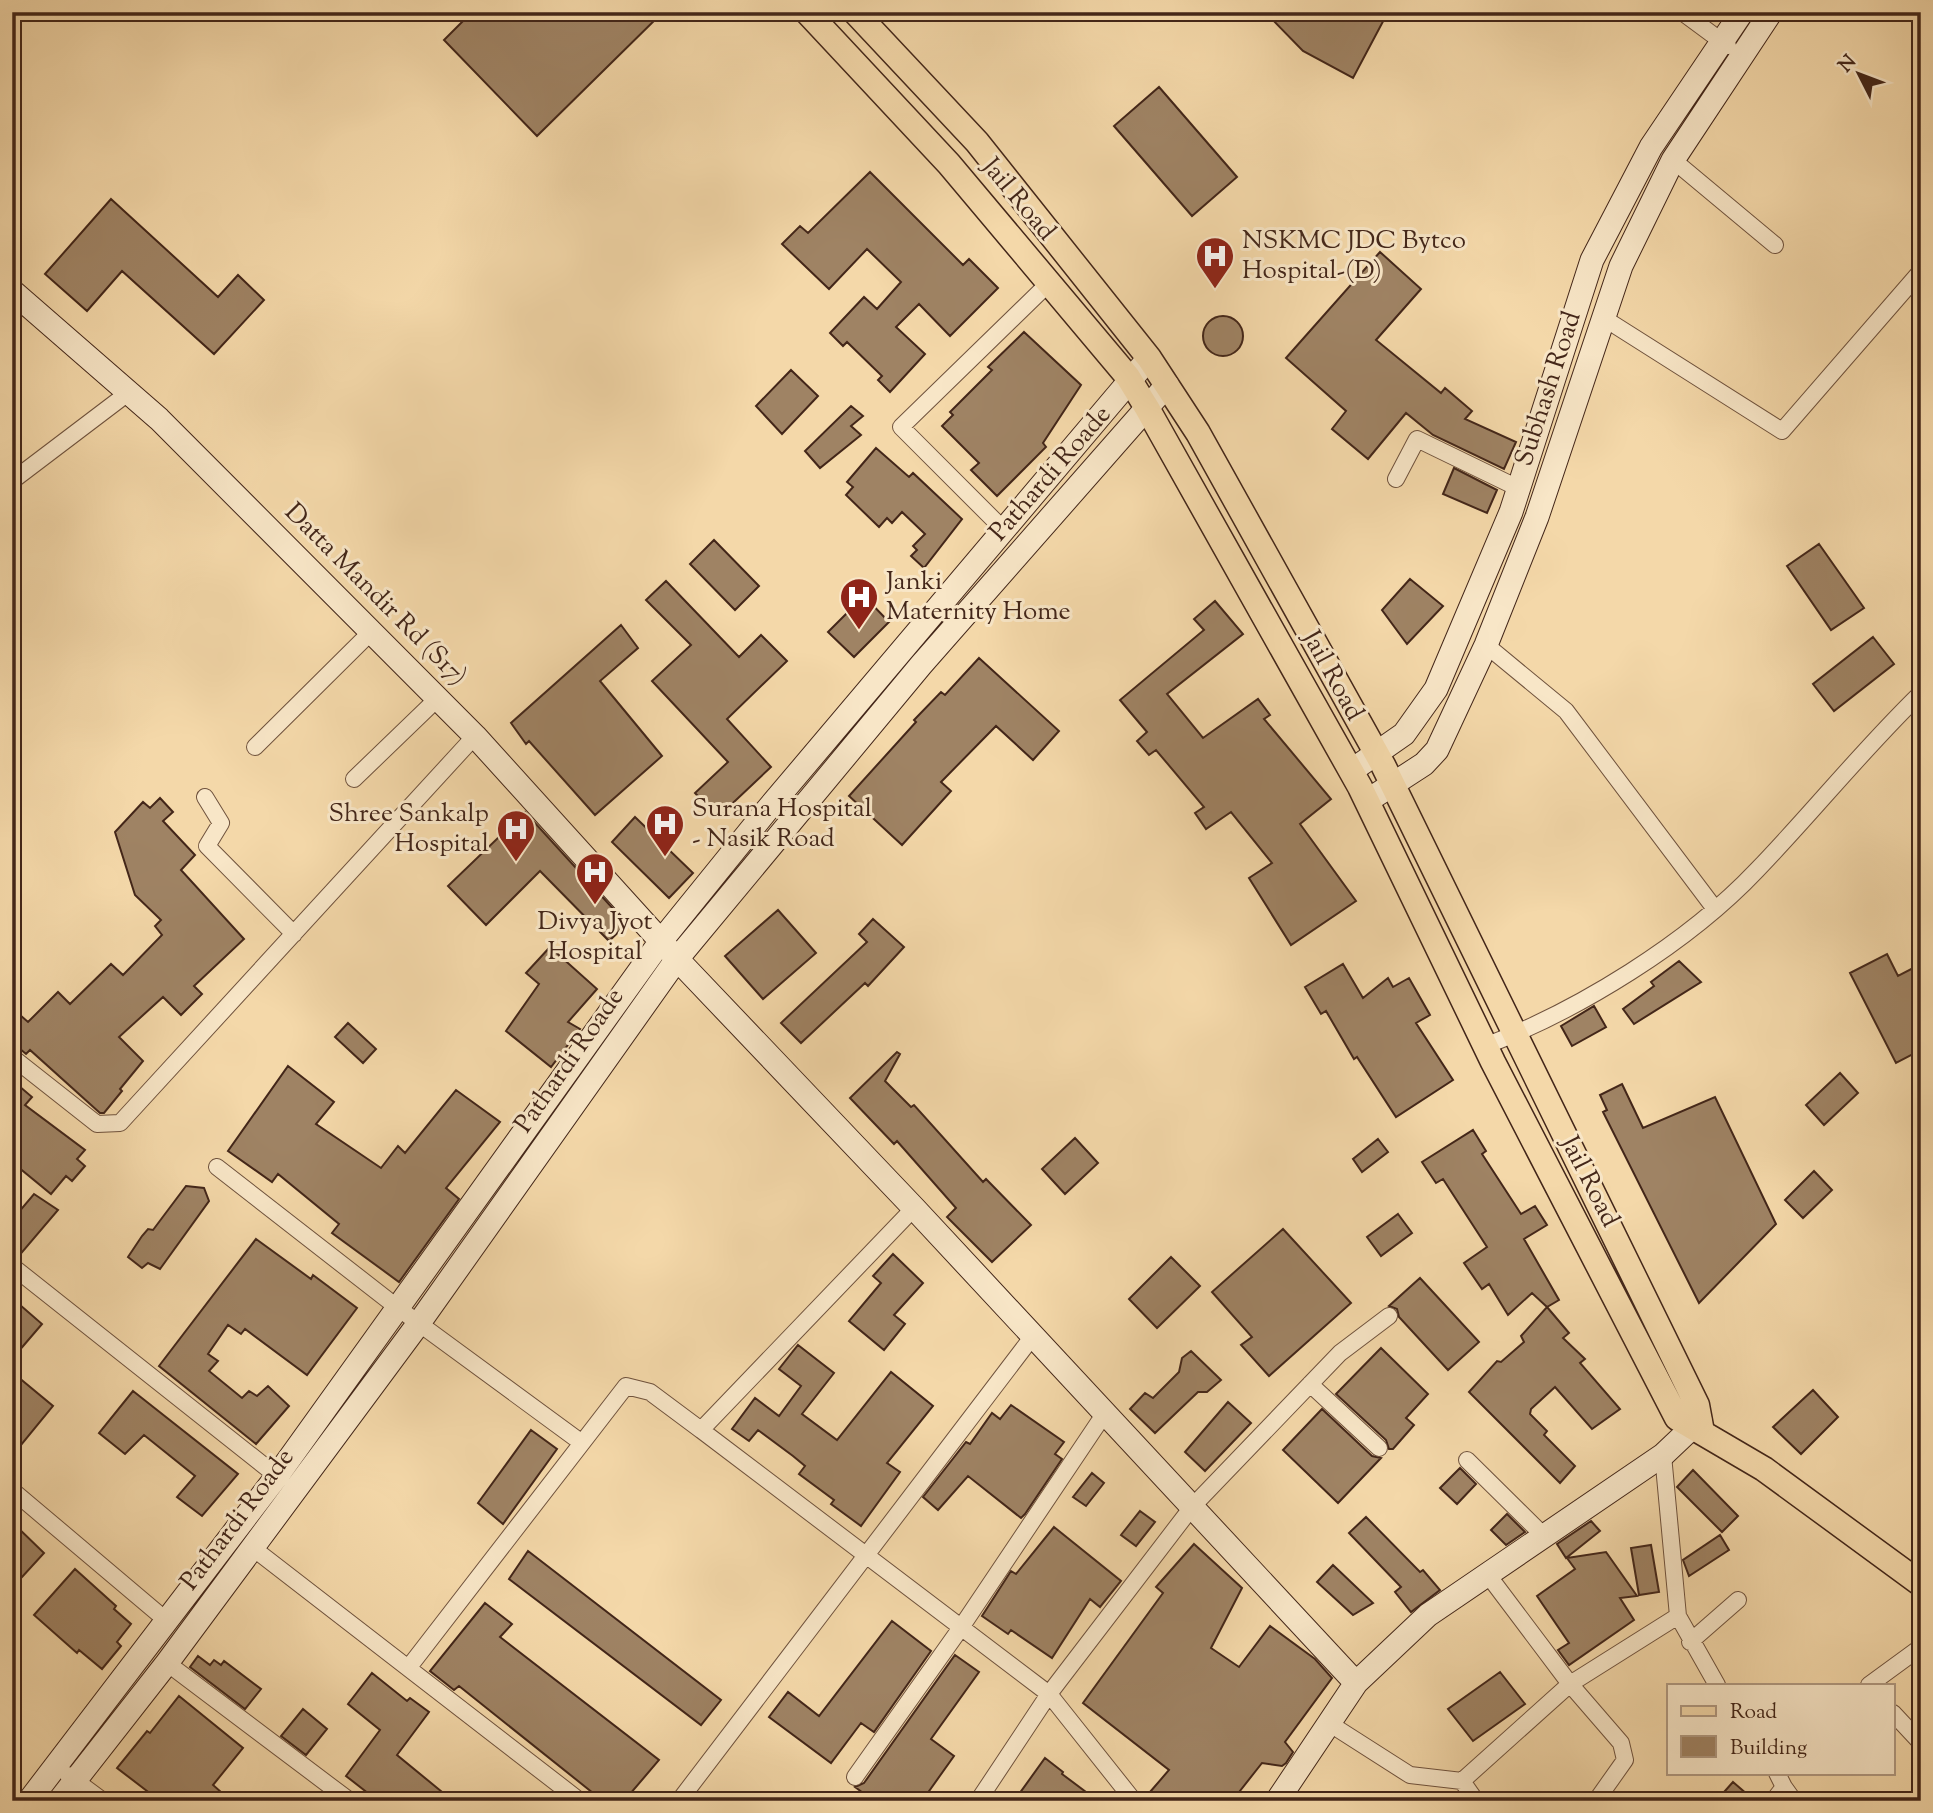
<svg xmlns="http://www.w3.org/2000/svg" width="1933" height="1813" viewBox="0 0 1933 1813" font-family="'Sorts Mill Goudy',serif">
<rect width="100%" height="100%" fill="#f4d8a9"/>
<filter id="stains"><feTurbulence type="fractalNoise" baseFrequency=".00286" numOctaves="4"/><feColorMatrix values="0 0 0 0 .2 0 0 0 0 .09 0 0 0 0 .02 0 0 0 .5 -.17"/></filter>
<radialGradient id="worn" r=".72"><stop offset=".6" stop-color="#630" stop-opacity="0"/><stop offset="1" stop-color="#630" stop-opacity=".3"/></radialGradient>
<path fill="#9f8364" stroke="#432619" stroke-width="2" d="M472 12H663L537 136 444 40Z
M1265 12H1388L1353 78 1303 51Z
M1159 87 1237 177 1192 216 1114 126Z
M870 172 963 265 969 259 998 288 950 336 919 304 896 327 925 354 890 392 878 380 882 376 847 342 843 346 830 333 864 297 877 309 901 282 867 249 829 289 782 244 800 226 808 233Z
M111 199 218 297 238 275 264 300 214 354 122 271 87 311 45 274Z
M1380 252 1421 289 1376 340 1441 393 1445 388 1472 411 1465 419 1516 442 1504 469 1433 435 1406 413 1368 459 1332 429 1346 411 1286 358Z
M1203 336a20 20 0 1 1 40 0a20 20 0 1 1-40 0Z
M1024 332 1081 385 1043 443 1046 447 997 496 971 470 979 463 942 426 953 415 950 412 992 370 988 367Z
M791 370 818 396 782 434 756 406Z
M851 406 863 416 851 426 861 435 820 468 805 451Z
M876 448 909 477 913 473 962 519 924 568 911 556 917 550 913 546 925 534 902 512 892 523 887 518 879 527 846 495 853 487 847 482Z
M1454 468 1497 490 1487 513 1443 494Z
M714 540 759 586 735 610 690 564Z
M1819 544 1864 608 1831 630 1787 566Z
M1410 579 1443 606 1407 644 1382 610Z
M666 581 739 657 761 635 787 661 727 719 771 767 718 817 695 793 728 762 652 681 691 645 646 600Z
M864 596 889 622 854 657 828 632Z
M1215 601 1243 634 1167 694 1203 738 1258 699 1270 715 1264 719 1331 799 1300 824 1356 901 1291 945 1249 878 1272 863 1231 812 1206 829 1195 813 1204 807 1156 750 1149 755 1137 741 1147 732 1120 700 1204 630 1194 619Z
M621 625 638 648 600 681 662 756 595 815 529 741 526 744 511 723Z
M1873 637 1894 664 1834 711 1813 684Z
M979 658 1059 731 1033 760 996 726 941 782 951 791 902 845 849 796 916 722 914 720 941 692 945 695Z
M160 798 173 812 163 821 195 855 181 870 244 939 194 986 202 994 181 1015 163 997 119 1037 143 1061 120 1089 122 1091 104 1113H100L30 1050 26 1054 12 1042V1008L28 1022 58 992 70 1004 111 964 123 975 162 935 155 926 161 920 135 895 115 832 143 802 150 808Z
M525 812 627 924 609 941 540 871 486 925 448 886Z
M635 817 693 873 669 898 612 842Z
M778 910 816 953 763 999 725 956Z
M873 919 904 947 868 986 865 983 801 1043 781 1023 867 942 859 934Z
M550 947 597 989 568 1022 580 1029 551 1067 506 1031 539 984 526 973Z
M1887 954 1898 976 1921 964V1050L1896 1063 1850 973Z
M1679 961 1701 982 1634 1024 1623 1009 1654 986 1651 982Z
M1343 964 1363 998 1388 978 1393 987 1409 978 1430 1015 1416 1023 1453 1080 1396 1117 1357 1057 1354 1059 1326 1011 1321 1014 1305 987Z
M1594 1006 1606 1027 1572 1046 1561 1026Z
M348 1023 376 1049 363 1063 335 1037Z
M897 1052 900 1054 885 1081 911 1107 914 1105 983 1182 986 1179 1031 1225 992 1262 947 1217 956 1208 897 1141 894 1144 850 1098Z
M288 1066 334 1102 316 1124 381 1168 398 1146 405 1153 456 1090 500 1122 446 1188 459 1199 399 1282 332 1233 339 1224 278 1174 272 1182 228 1151Z
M1840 1073 1858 1093 1824 1125 1806 1105Z
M12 1080 32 1097 25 1105 85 1150 77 1159 85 1166 72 1181 66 1176 51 1194 12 1162Z
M1622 1084 1643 1128 1715 1097 1776 1224 1699 1303 1603 1112 1607 1110 1600 1095Z
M1473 1130 1486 1151 1482 1154 1521 1214 1535 1206 1547 1225 1524 1239 1559 1300 1547 1307 1532 1293 1508 1315 1489 1284 1482 1289 1464 1263 1487 1247 1443 1179 1436 1183 1422 1162Z
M1075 1138 1098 1163 1065 1194 1042 1169Z
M1378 1139 1388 1152 1362 1172 1353 1159Z
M1814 1171 1832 1190 1803 1218 1785 1200Z
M186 1186 204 1188 209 1201 160 1269 148 1263 142 1268 128 1257 142 1236 148 1229 153 1230Z
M34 1194 58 1210 18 1257 12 1256V1220Z
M1398 1214 1412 1233 1381 1256 1367 1237Z
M1283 1229 1351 1303 1269 1376 1241 1345 1252 1337 1212 1292Z
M256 1239 311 1279 313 1275 357 1308 307 1375 245 1329 241 1334 228 1325 208 1354 218 1361 209 1371 242 1398 249 1391 257 1396 268 1386 289 1406 256 1444 159 1366Z
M893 1254 923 1283 894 1315 905 1324 884 1350 849 1321 881 1283 873 1276Z
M1171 1257 1200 1286 1157 1328 1129 1299Z
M1420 1278 1479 1342 1448 1370 1399 1317 1397 1309 1389 1306Z
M12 1298 42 1324 12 1359Z
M1547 1307 1569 1333 1563 1338 1585 1359 1580 1363 1620 1409 1592 1429 1555 1387 1531 1409 1530 1414 1547 1431 1544 1435 1575 1466 1560 1483 1469 1392 1497 1361 1501 1362 1524 1342 1521 1336Z
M798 1345 834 1373 802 1414 837 1440 891 1372 933 1406 887 1463 900 1472 861 1526 831 1504 834 1500 799 1474 805 1466 793 1456 758 1430 749 1441 732 1429 755 1398 779 1416 801 1386 779 1369Z
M1381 1348 1428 1394 1406 1418 1414 1425 1393 1449H1389L1386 1440 1336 1394Z
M1191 1351 1221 1380 1207 1392H1198L1155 1433 1130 1409 1145 1393 1153 1398 1179 1372 1182 1358Z
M12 1372 53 1406 12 1456Z
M1813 1390 1838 1417 1801 1454 1773 1427Z
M133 1391 238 1474 202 1516 177 1497 195 1476 144 1435 125 1454 99 1433Z
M1228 1402 1251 1423 1205 1471 1185 1452Z
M1011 1405 1064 1442 1055 1454 1062 1459 1025 1514 1021 1518 968 1476 938 1510 923 1497 966 1442 970 1444 992 1413 1000 1419Z
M1322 1409 1372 1456 1381 1458 1338 1503 1283 1450Z
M531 1430 557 1449 503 1524 478 1503Z
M1460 1468 1476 1484 1457 1504 1440 1488Z
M1693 1470 1738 1516 1722 1532 1677 1487Z
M1092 1473 1104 1483 1086 1506 1073 1497Z
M1140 1511 1155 1522 1136 1546 1121 1535Z
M1507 1514 1525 1532 1506 1545 1491 1530Z
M1366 1517 1420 1572 1423 1570 1440 1590 1411 1612 1395 1592 1401 1587 1349 1533Z
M1591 1521 1600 1531 1566 1558 1557 1544Z
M12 1522 44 1553 12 1588Z
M1054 1527 1121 1581 1100 1607 1090 1599 1052 1658 1011 1630 1008 1634 982 1616 1011 1571 1016 1574Z
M1720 1535 1729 1550 1689 1576 1683 1560Z
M1194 1544 1242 1588 1211 1648 1239 1667 1270 1626 1315 1659 1332 1678 1285 1742 1293 1752 1286 1763 1282 1766 1262 1763 1232 1801H1160L1150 1792 1169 1770 1083 1703 1163 1593 1156 1587Z
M1651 1545 1659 1592 1639 1595 1631 1548Z
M528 1551 721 1700 701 1725 509 1579Z
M1606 1552 1637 1596 1620 1598 1634 1620 1569 1665 1558 1650 1569 1643 1537 1596 1575 1569 1567 1558Z
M1333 1565 1373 1603 1353 1615 1317 1582Z
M75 1569 116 1606 114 1609 131 1624 117 1642 121 1646 102 1669 79 1650 77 1653 34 1615Z
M485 1603 512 1624 500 1637 659 1760 624 1801H603L459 1686 454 1690 430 1671Z
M892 1621 931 1651 874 1732 861 1723 831 1763 769 1717 788 1692 819 1716Z
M955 1655 979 1672 931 1739 954 1756 922 1801H874L855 1787 864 1783Z
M198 1656 210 1665 214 1660 221 1665 224 1661 261 1689 245 1709 190 1667Z
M1500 1672 1525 1704 1473 1741 1448 1709Z
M372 1673 407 1701 410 1698 429 1712 397 1755 453 1801H378L346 1776 380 1730 348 1704Z
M179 1696 243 1748 213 1785 231 1801H160L117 1768 147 1731 150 1733Z
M303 1709 327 1729 306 1755 281 1736Z
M1045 1758 1063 1772 1062 1774 1098 1801H1014Z
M1733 1782 1755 1801H1716Z"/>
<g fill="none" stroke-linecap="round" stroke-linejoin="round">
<defs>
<path id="street" d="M1682 12 1728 46
M1673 160 1775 245
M1602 317 1782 431 1921 271
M1396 479 1417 439 1518 488
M12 481 128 393
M1005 531 901 427 1049 283
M1486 645 1566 711 1715 909
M255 747 373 630
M354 779 438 698
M205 797 221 823 207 846 294 934
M1485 1046C1579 1010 1688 943 1757 870 1813 812 1863 749 1921 693
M12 1057 97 1124 120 1123 475 736
M217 1167 398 1308 582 1443
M914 1208 701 1430 1049 1694 1134 1801
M12 1266 277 1476
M1310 1384 1379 1448
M1663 1455 1678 1616 1717 1685
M1467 1460 1544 1536
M12 1490 167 1621
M253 1548 580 1801
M1488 1575 1570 1684 1621 1743 1625 1760 1596 1801
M1690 1642 1738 1600
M167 1663 350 1801
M409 1667 626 1386 650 1392 701 1430
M1869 1685 1921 1647
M1893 1713 1921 1743
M1327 1722 1410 1775 1462 1781 1476 1801
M68 1775 103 1801
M855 1777 960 1629 1105 1413
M1462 1781 1570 1684 1678 1616
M1784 1787 1794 1801
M679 1801 1033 1336
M978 1801 1049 1694 1192 1507 1340 1353 1389 1316
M1773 1801 1784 1787 1777 1773"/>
<path id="secondary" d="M12 291 159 419 475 736 677 959 914 1208 1356 1683
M1351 771 1404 734 1436 689 1511 512 1592 260 1651 147 1742 12
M1367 801 1424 764 1437 750 1486 645 1537 517 1621 266 1673 160 1771 12
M29 1801 277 1476 661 941 767 810 1149 358
M59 1801 167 1663 419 1323 677 959 921 665 1167 385
M1277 1801 1356 1683 1428 1615 1663 1455 1700 1420"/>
<path id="primary" d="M807 12 949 164 1128 377 1147 408 1360 787 1493 1062 1677 1418 1764 1469 1921 1584
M855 12 977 142 1149 358 1198 433 1383 765 1697 1405 1702 1432"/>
</defs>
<use href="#street" stroke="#6f523d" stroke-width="18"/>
<use href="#secondary" stroke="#432619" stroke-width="25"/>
<use href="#primary" stroke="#432619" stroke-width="27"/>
<use href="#street" stroke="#f8e6c7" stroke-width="16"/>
<use href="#secondary" stroke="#f8e6c7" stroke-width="23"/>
<use href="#primary" stroke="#f4d8a9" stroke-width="24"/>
</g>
<defs>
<symbol id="hospital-pin" viewBox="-11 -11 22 30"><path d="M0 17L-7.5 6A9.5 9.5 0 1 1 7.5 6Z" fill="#8f2418" stroke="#f8e6c7"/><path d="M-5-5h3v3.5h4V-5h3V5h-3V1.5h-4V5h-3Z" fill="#fff"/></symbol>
</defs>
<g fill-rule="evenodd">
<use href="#hospital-pin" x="1193" y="234" width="44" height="60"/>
<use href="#hospital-pin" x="837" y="575" width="44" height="60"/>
<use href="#hospital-pin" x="643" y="802" width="44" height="60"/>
<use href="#hospital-pin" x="494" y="807" width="44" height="60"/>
<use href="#hospital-pin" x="573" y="850" width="44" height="60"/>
</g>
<g text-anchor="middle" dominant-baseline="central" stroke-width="6" stroke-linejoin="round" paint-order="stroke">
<g font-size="26" fill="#432619" stroke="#f8e6c7">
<text transform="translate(1018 200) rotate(50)">Jail Road</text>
<text transform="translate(1549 389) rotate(-72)">Subhash Road</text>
<text transform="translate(1051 474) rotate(-49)">Pathardi Roade</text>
<text transform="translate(375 595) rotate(45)">Datta Mandir Rd (S17)</text>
<text transform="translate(1332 676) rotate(61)">Jail Road</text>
<text transform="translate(570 1061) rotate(-55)">Pathardi Roade</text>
<text transform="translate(1589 1182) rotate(63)">Jail Road</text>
<text transform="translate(238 1520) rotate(-53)">Pathardi Roade</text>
</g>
<g font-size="26" fill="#432619" stroke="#f8e6c7" text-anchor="start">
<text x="1242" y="241">NSKMC JDC Bytco<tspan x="1242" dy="30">Hospital-(D)</tspan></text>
<text x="886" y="582">Janki<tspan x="886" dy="30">Maternity Home</tspan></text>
<text x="692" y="809">Surana Hospital<tspan x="692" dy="30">- Nasik Road</tspan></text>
<text x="489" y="814" text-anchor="end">Shree Sankalp<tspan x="489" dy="30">Hospital</tspan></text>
<text x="595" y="922" text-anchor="middle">Divya Jyot<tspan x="595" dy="30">Hospital</tspan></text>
</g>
</g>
<rect width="1933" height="1813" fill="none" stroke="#f4d8a9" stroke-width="42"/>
<rect x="14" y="14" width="1905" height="1785" fill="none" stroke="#432619" stroke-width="3.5"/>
<rect x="21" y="21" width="1891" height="1771" fill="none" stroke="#432619" stroke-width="2"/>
<rect x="1667" y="1684" width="228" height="91" fill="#f8e6c7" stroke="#b09981" stroke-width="2"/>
<rect x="1681" y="1706" width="35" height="10" fill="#f4d8a9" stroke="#b09981" stroke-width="2"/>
<text x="1730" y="1718" font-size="21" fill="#432619">Road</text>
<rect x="1681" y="1736" width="35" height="21" fill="#9f8364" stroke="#b09981" stroke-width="2"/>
<text x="1730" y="1754" font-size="21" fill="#432619">Building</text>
<g transform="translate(1859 74) rotate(312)" stroke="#f8e6c7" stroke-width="5" paint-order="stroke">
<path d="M0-5L12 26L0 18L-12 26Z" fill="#432619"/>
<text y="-10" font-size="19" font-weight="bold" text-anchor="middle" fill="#432619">N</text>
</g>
<rect width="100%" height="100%" filter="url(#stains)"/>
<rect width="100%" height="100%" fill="url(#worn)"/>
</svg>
